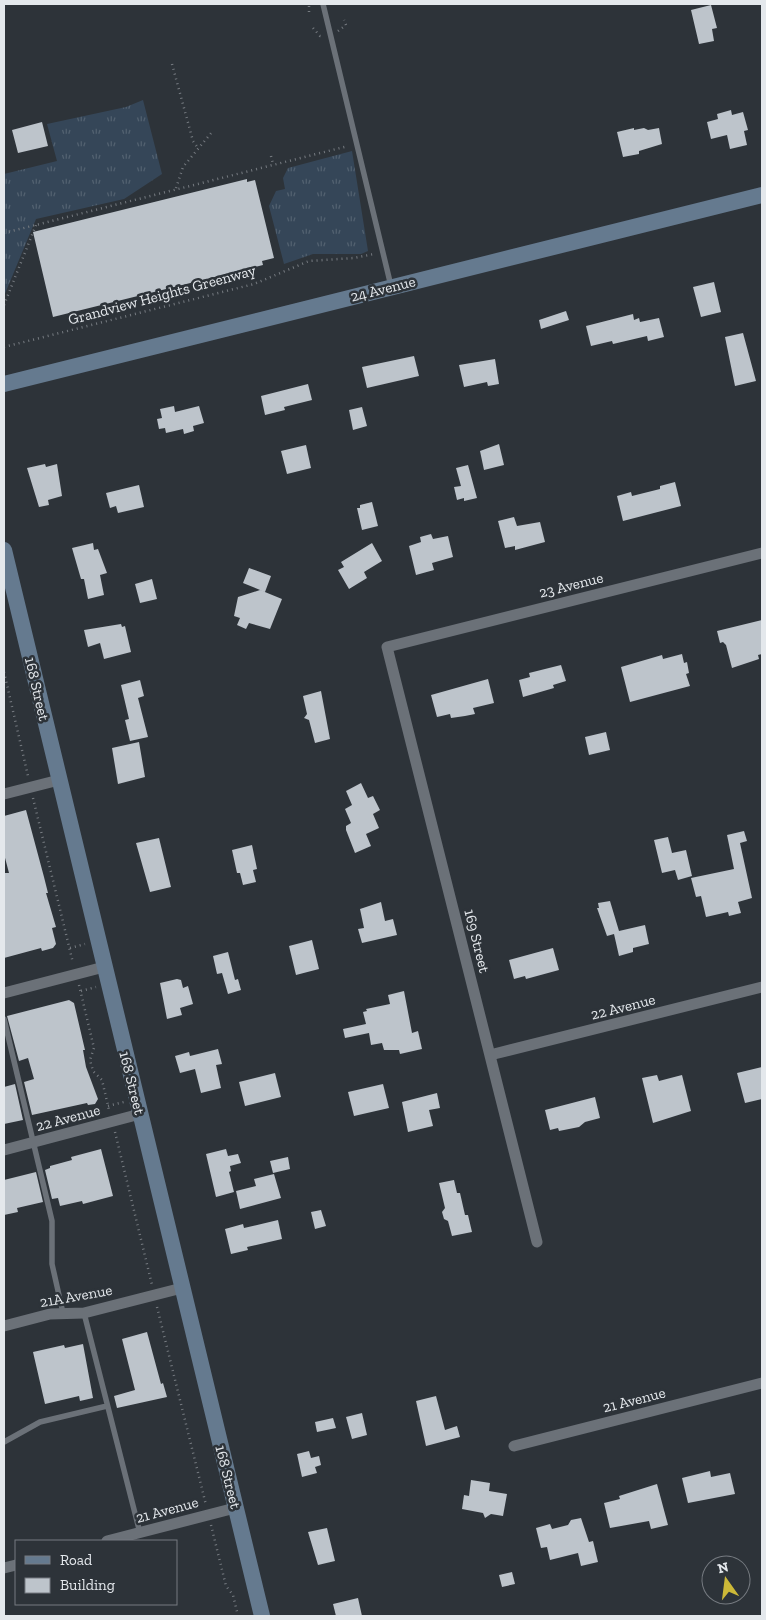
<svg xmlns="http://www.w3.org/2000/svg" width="766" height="1620" viewBox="0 0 766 1620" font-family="'Zilla Slab',serif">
<defs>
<pattern id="grass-tufts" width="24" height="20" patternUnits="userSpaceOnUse" patternTransform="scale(1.25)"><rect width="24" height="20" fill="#354658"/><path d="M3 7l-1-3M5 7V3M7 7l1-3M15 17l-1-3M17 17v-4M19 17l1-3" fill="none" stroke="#526170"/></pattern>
</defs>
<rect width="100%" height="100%" fill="#2d3339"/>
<path fill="url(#grass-tufts)" d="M143 100 162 174 124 199 36 219 4 296V174L57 161 47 124 126 107Z
M352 151 368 251 361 254H313L284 264 269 206 276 191 285 189 283 178 288 168Z"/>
<path fill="#bdc4cb" d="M711 5 717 28 712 29 714 41 699 44 691 10Z
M731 110 732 115 743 112 748 130 744 131 747 145 730 149 727 135 711 139 707 122 718 119 717 114Z
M42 122 48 146 18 153 12 130Z
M634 128V130L644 128 648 130 659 128 662 144 639 151V154L623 157 617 132Z
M247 179V182L255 180 274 258 262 261 263 265 53 317 33 232Z
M714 282 721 312 701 317 693 287Z
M566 311 569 320 541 329 539 320Z
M633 314 634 320 639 318 640 322 659 318 664 337 648 341 647 336 613 344 612 341 591 346 586 326Z
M743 333 756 381 735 386 725 337Z
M414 356 419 376 367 388 362 367Z
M495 359 499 384 488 386 487 382 464 387 459 365Z
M308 384 312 400 284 407 285 410 265 415 261 396Z
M174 406 175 412 199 406 204 423 193 426 194 431 184 434 183 429 166 433 165 428 159 429 157 419 162 418 160 409Z
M362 407 367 426 353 430 349 410Z
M499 444 504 465 484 470 480 451Z
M306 445 311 468 287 474 281 451Z
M45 464 46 467 57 464 62 496 48 500 49 505 39 507 27 468Z
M468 465 477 498 464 501V498L457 500 454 487 461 486 456 468Z
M675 482 681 506 623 521 617 496 631 492 632 496 660 489V486Z
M139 485 144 507 118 513 116 506 110 508 106 493Z
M372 502 378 526 362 530 357 508H360V505Z
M514 517 517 526 540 522 545 542 515 550V546L505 548 498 521Z
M431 534 433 539 448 536 453 557 432 563 434 570 416 575 409 546 421 542 420 537Z
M93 543 94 550 98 549 107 573 100 575 104 595 88 599 84 579H81L72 548Z
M372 543 382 561 364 572 367 578 349 589 338 570 344 567 341 562Z
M249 568 271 576 265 592 243 583Z
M152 579 157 599 140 603 135 584Z
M260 590 282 599 270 629 249 623 246 629 237 625 240 618 234 616 238 597Z
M762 620V654L758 655 759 659 732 668 726 645 723 642 720 643 717 631Z
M121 624 122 627 125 626 131 652 104 659 100 643 88 647 84 630Z
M682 654 684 663 687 662 689 673 686 674 690 686 630 702 621 667 662 655 663 659Z
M561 665 566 681 553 685 554 688 523 697 519 680 530 677 529 673Z
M488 679 494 703 473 708 475 714 465 716 451 718 450 714 437 717 431 695Z
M140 680 144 696 138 698 148 737 130 741 125 720 129 719 121 685Z
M321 691 330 739 315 743 309 720 304 718 307 714 303 696Z
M606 732 610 750 589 755 585 737Z
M139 742 145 777 118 784 112 748Z
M361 783 368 798 373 796 380 810 373 814 379 828 366 834 371 846 355 853 346 830V826L351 823 345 809 352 805 346 791Z
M26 810 44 877 48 893H46L56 927 52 928 56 944 53 948 42 951 41 948 4 958V873H9L4 854V816Z
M744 831 747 841 740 843 752 898 738 902 741 913 729 916 728 912 706 917 701 896 696 897 691 878 734 869 727 835Z
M668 837 672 853 686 850 692 876 678 880 675 870 662 873 654 840Z
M159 838 171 887 150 892 136 843Z
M252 845 257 869 253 870 256 882 243 885 240 873H237L232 850Z
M610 901 619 931 645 925 649 944 633 948V952L619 956 614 934 607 936 597 908H599L598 903Z
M381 902 385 921 393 919 397 935 362 943 358 929 364 928 360 909Z
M312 940 319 969 296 975 289 946Z
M553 948 559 970 526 979 525 976 514 979 509 960Z
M228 952 235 980 238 979 241 990 228 994 222 973 217 974 213 956Z
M177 979 181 980 183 988 188 986 193 1004 180 1008 182 1015 167 1019 160 983Z
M404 991 412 1033 418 1031 422 1049 400 1054 399 1050H384L382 1043 371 1045 369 1033 345 1038 343 1029 366 1024 363 1012 367 1011 366 1009 390 1004 388 995Z
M69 1000 74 1003 85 1050H83L86 1067 98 1099 95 1104 88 1105 87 1103 32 1115 24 1082 34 1079 28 1058 19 1061 7 1016Z
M218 1049 222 1064 216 1065 221 1088 201 1093 195 1069 180 1073 175 1056 189 1052 190 1056Z
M762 1067V1099L745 1103 737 1073Z
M275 1073 281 1097 245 1106 239 1082Z
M657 1075 659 1081 682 1075 691 1111 653 1123 642 1078Z
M15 1084 23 1120 4 1124V1087Z
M383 1084 389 1108 354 1116 348 1092Z
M437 1093 440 1108 429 1110 433 1126 408 1132 402 1102Z
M595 1097 600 1118 585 1122 579 1127 559 1131 558 1128 550 1130 545 1110Z
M101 1149 113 1196 83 1204 82 1201 60 1206 58 1198 52 1199 45 1170 50 1168V1166L72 1160 71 1157Z
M226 1149 228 1156 238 1154 241 1163 230 1166 231 1171 229 1172 234 1192 216 1197 206 1154Z
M288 1157 290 1169 273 1173 270 1161Z
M36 1172 43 1202 17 1208 18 1212 4 1215V1180Z
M274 1174 281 1198 240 1209 236 1191 256 1186 254 1179Z
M454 1180 457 1193H460L465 1215H468L472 1232 452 1236 448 1221 444 1219 442 1212 445 1208 439 1183Z
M321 1210 326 1226 315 1229 311 1212Z
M278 1220 282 1239 247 1247 248 1250 231 1254 225 1229 243 1224 244 1228Z
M147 1332 161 1384 163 1383 167 1397 117 1408 114 1396 135 1390 122 1339Z
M83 1344 93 1398 80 1401 79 1396 45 1404 33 1352 64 1345 65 1348Z
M436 1396 445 1430 457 1426 460 1437 426 1446 416 1401Z
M362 1413 367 1435 352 1439 346 1417Z
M333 1418 336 1428 317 1432 315 1422Z
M309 1451 311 1458 319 1456 321 1465 315 1467 317 1473 302 1477 297 1454Z
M710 1471 711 1477 730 1473 735 1494 688 1503 682 1478Z
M471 1480 490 1483 489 1491 507 1494 503 1516 491 1514 485 1518 483 1513 462 1509 464 1495 469 1496Z
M657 1484 668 1525 651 1529 649 1521 610 1528 604 1503 620 1499 619 1496Z
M581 1518 589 1542 593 1541 598 1562 581 1566 578 1553 550 1560 547 1547 541 1548 536 1528 550 1524 552 1529 568 1525 571 1520Z
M327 1528 335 1561 318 1565 308 1532Z
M512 1572 515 1584 502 1587 499 1575Z
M358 1598 362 1616H336L333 1604Z"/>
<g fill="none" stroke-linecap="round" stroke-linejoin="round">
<path stroke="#767b81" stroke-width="2.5" stroke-dasharray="1 4" stroke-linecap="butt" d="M309 12V4
M313 28 320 36H323
M338 31 346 25 344 20
M172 64 193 141 198 148
M271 156 273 164
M176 188 183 167 212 132
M4 233 348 146
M4 305 36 225
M4 347 254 284 309 261 354 258 374 254
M4 672 28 776
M33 798 73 963
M70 948 85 944
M79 985 94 1048 90 1060 93 1071 102 1080 109 1110
M81 991 96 987
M108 1106 124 1102
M115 1132 152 1285
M157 1307 206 1505
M211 1525 226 1586 233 1595 238 1616"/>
<path stroke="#6b7178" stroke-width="5.5" d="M323 4 391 286
M4 1019 52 1221V1264L63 1313
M84 1313 140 1533
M4 1442 40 1422 107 1406"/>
<path stroke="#6b7178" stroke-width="11" d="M4 794 59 780
M4 993 104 967
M490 1055 762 987
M4 1150 140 1114
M537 1242 387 647 762 553
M4 1326 50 1314 84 1313 182 1288
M514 1446 762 1383
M107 1541 235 1508
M4 1568 16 1565"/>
<path stroke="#657a8f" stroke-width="16" d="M4 384 762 195
M4 550 262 1616"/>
</g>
<g text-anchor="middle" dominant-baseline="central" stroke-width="5" stroke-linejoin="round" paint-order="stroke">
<g font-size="15" fill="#e4e8ec" stroke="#2d3339">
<text transform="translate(383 289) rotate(-14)">24 Avenue</text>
<text transform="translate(162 295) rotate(-15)">Grandview Heights Greenway</text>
<text transform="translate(571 585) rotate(-14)">23 Avenue</text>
<text transform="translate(37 689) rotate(77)">168 Street</text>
<text transform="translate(477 941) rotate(76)">169 Street</text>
<text transform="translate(623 1007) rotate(-14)">22 Avenue</text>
<text transform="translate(132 1083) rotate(76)">168 Street</text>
<text transform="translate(68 1118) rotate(-15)">22 Avenue</text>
<text transform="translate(76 1296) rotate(-10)">21A Avenue</text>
<text transform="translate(634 1400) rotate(-14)">21 Avenue</text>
<text transform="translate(228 1477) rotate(76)">168 Street</text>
<text transform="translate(167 1510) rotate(-15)">21 Avenue</text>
</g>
</g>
<rect width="766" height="1620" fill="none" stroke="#e4e8ec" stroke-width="10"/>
<rect x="15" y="1540" width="162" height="65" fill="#2d3339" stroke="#767b81"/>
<rect x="25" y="1556" width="25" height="8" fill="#657a8f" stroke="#767b81"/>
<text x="60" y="1565" font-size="15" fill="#e4e8ec">Road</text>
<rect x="25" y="1578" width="25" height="15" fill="#bdc4cb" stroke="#767b81"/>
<text x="60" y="1590" font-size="15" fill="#e4e8ec">Building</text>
<g transform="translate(726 1580) rotate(346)"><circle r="24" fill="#2d3339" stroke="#767b81"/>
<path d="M0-4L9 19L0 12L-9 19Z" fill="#cdb938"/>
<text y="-8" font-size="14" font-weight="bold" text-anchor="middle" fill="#e4e8ec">N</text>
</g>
</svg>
